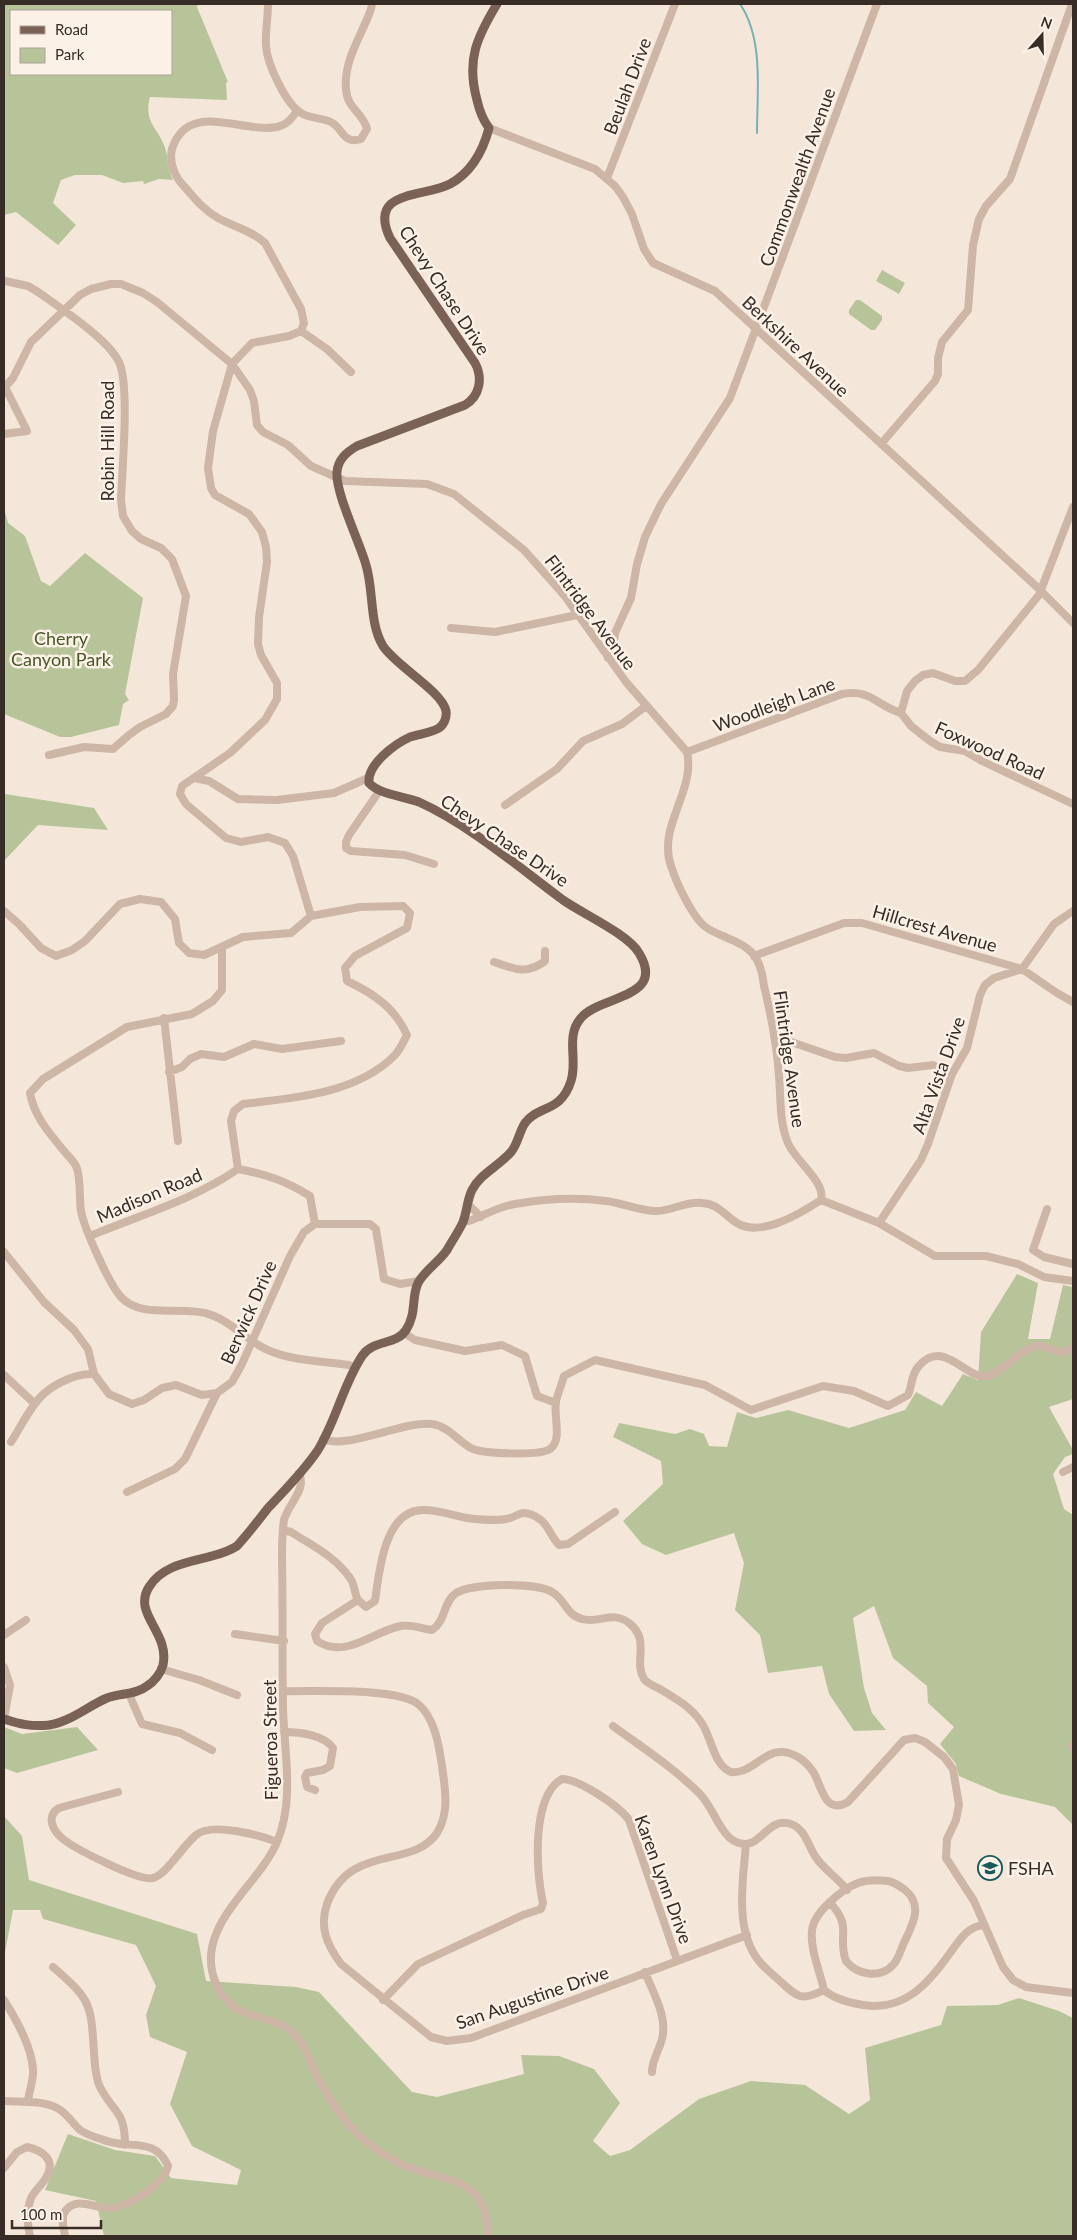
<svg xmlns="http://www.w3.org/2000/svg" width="1077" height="2240" viewBox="0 0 1077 2240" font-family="Lato,sans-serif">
<rect width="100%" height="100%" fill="#f4e7da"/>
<path fill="#b7c499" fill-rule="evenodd" d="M4 4H198L197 7 228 82 226 83 227 100 150 97C143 125 160 128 166 151 168 161 168 169 173 180L159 179 144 184 143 181 123 183 102 175H75L61 180 53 203 76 225 58 245 16 212 4 215ZM171 11V74H11V11Z
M882 270 905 283 899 294 876 281Z
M856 300H860L882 316V320L875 330H871L849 314V310Z
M4 508 8 523 25 536 41 581 50 586 85 553 143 598 125 694 129 700 123 704 119 725 71 737H60L4 714Z
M4 792 5 794 94 808 108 830 38 825 4 861Z
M1017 1274 1038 1283 1028 1339H1050L1063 1285 1073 1287V1399L1049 1407 1073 1450V1454L1065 1457 1053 1474 1064 1509 1073 1515V1825L1055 1807 1001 1794 959 1776 956 1764 940 1744 954 1727 928 1703 927 1686 893 1658 874 1606 853 1618 864 1688 872 1713 886 1730 854 1731 829 1694 822 1666 768 1673 760 1635 735 1610 744 1563 734 1533 666 1555 642 1544 623 1521 663 1484 661 1461 613 1437 619 1423 675 1434 690 1429 704 1434 709 1446 727 1447 737 1412 756 1418 788 1410 849 1428 905 1410 916 1392 942 1406 963 1374 978 1380 981 1332Z
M4 1727 22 1734 77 1727 98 1750 17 1773 4 1768Z
M4 1816 22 1836 29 1880 197 1934 206 1981 296 1987 319 1992 412 2092 437 2097 524 2074 521 2055 559 2056 594 2069 620 2103 593 2141 610 2156 630 2150 699 2099 751 2081 805 2085 849 2114 870 2100 865 2048 941 2025 947 2006 998 2005 1019 1998 1059 2011 1073 2018V2236H104L96 2201 45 2190 68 2134 115 2150 155 2156 171 2178 237 2185 241 2170 192 2146 170 2104 187 2052 150 2037 146 2015 156 1986 136 1945 43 1919 40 1910H13L4 1958Z"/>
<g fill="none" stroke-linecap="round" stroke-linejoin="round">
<path stroke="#76b2b3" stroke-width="2" d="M740 4C764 39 757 92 757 133"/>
<path stroke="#cdb6a5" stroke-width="8" d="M268 4C268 18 265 33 266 46 267 64 286 104 301 113 310 119 321 117 331 122 343 128 343 145 361 139L367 129C363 112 347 109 346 89 344 66 355 46 364 26 367 19 371 12 372 4
M297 111C292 118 287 125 277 127 243 134 188 99 172 149 169 161 174 175 182 184 193 196 203 210 218 218 234 227 251 230 265 243L301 309 304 323 301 331 289 336 252 343 232 364 213 431 208 468 211 488 215 495 249 514 262 532 266 547 267 562 259 617 258 644 261 655 277 683V699L265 720 230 753 182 786 180 794 186 804 226 838 241 842 268 837 285 843 293 856 311 916
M489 128 595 169 615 186 623 197 632 214 644 249 653 263 715 291 1038 588 1073 623
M607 178 675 4
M5 281 28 286 38 292C59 307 108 339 119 362 130 385 122 471 121 500L123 516 132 531 141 539 161 548 172 559 186 596 173 674 174 699 173 706 166 714 140 727 129 735 113 749 84 747 49 755
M301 331 327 349 351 372
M4 388 13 378 31 342 80 295 91 289 111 284H121L143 293 157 302 232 364 250 390 254 401 257 425 263 432 288 445 311 466 345 481 427 484 454 494 524 550 564 595 626 682 687 752C696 791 657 826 671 866 676 882 693 919 707 928 722 938 748 942 757 960 761 967 763 978 764 986 771 1015 777 1046 779 1076 781 1098 779 1122 788 1143 796 1162 826 1182 821 1200
M4 434 27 431 5 387
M881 444 935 381 938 374V358L942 342 968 310 973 245 979 219 986 206 1010 179 1072 4
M451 628 495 632 577 615
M608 658 613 651 615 633 631 598 637 564 645 537 661 504 730 398 877 4
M901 713 911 726 930 741 940 747 965 751 982 761 1073 804
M687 752 842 694C872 689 875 705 901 713L907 691 915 681 923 675 933 673 955 681H965L978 670 1039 595 1073 507
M194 778 209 781 238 799 277 800 334 793 368 778
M380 790 349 835 346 842V848L351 851 405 855 434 864
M505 805 557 769 583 741 622 724 646 706
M4 911 19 924 41 948 56 956 72 950 85 941 120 904 140 899 161 902 175 919 179 943 189 953 204 955 243 937 291 933 311 916 360 907 403 906 410 913 407 928 355 956 345 968 347 981C373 993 395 1008 407 1035 404 1041 400 1050 395 1055 357 1094 294 1098 243 1104L234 1111 231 1121 238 1169C193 1200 140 1215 90 1236
M222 948V990L213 1001 192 1014 127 1027 43 1079 30 1093C34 1116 49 1133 64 1151 67 1155 74 1161 76 1166 81 1176 79 1198 81 1211 84 1228 109 1284 121 1297 141 1319 179 1306 205 1313 230 1319 247 1342 270 1351 294 1361 323 1361 349 1365L355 1368
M754 956 844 923H862L1022 969 1057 993 1073 1002
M494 962C514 969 527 975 545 961V951
M164 1018 178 1141
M774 1036 835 1057 846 1058 874 1053 899 1066 908 1068 933 1065 952 1074
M169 1072 182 1067 190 1059 201 1054 224 1057 254 1044 282 1049 341 1041
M238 1169C266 1174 286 1181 310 1196L315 1224H370L376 1229 384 1279 400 1284 419 1281
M468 1204 481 1217
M1047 1209 1033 1250 1044 1257 1073 1264
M464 1221H469C483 1216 500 1206 515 1204 543 1199 577 1197 606 1201 622 1203 637 1210 654 1211 670 1212 685 1201 702 1203 719 1204 724 1215 737 1223 761 1238 801 1213 821 1200L879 1223 935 1256H986L1018 1264 1044 1277 1073 1281
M879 1223 921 1160 928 1144 952 1074 967 1048 980 995 985 985 994 978 1022 969 1054 924 1073 911
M4 1252 44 1302 74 1330 88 1349 94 1374 109 1394 132 1404 144 1400 162 1388 176 1385 202 1395 217 1393
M404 1333 415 1340 465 1351 502 1345 525 1356 537 1396 556 1403
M4 1375 35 1404
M323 1439C347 1450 406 1420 432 1424 448 1426 458 1441 471 1448 481 1454 540 1456 550 1449 563 1440 553 1415 556 1401 558 1393 562 1384 564 1376L595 1360 705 1385 751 1410 823 1386 854 1391 888 1406 908 1395C912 1387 911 1375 918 1367 943 1336 967 1381 987 1376 1003 1373 1021 1348 1036 1346 1045 1344 1054 1352 1062 1352 1066 1351 1070 1349 1073 1348
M11 1442C19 1430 25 1417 34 1405 46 1387 73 1373 94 1374
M1063 1472 1073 1467
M299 1473C307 1490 288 1504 284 1520 282 1532 282 1545 282 1557 283 1607 282 1657 283 1707 284 1751 295 1800 277 1842 258 1887 194 1926 215 1981 233 2026 265 2009 293 2033 308 2046 310 2066 320 2082 333 2106 351 2131 373 2147 385 2156 398 2164 414 2169 456 2183 487 2181 488 2236
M127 1492 175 1469 185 1459 217 1393 232 1382 242 1364 290 1256 304 1232 315 1224
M283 1530 291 1532C311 1545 336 1557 350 1578 355 1584 354 1593 358 1600L322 1623 315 1634 317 1641C346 1660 373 1631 401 1626 412 1624 422 1629 432 1630 446 1621 443 1602 456 1593 472 1583 536 1582 552 1592 565 1599 566 1615 582 1619 599 1624 613 1610 629 1623 651 1640 633 1661 644 1679 648 1684 654 1686 660 1689 675 1698 691 1707 701 1722 712 1737 713 1765 731 1772 756 1775 767 1739 798 1757 805 1761 810 1767 814 1773 822 1788 825 1815 848 1802L904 1740 915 1738 925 1742 944 1757 953 1769 959 1805 956 1820 947 1839 946 1858 974 1901 1003 1967 1013 1980 1026 1987 1073 1993
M358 1600 366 1607 375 1601C379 1573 384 1511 422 1510 440 1509 458 1518 475 1519 487 1520 499 1521 510 1518 515 1517 519 1513 524 1513 530 1513 537 1517 541 1520 549 1527 552 1538 559 1545L568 1544 615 1512
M235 1634 284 1641
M4 1635 26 1620
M4 1667 10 1685 4 1719
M161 1669 199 1680 237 1695
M283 1691C312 1692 397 1687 418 1704 435 1718 439 1746 442 1766 445 1789 450 1812 437 1833 412 1870 350 1842 327 1904 319 1927 327 1945 341 1964L431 2037 447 2041 471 2038 747 1935
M129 1694 142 1724 180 1733 212 1750
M613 1726C643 1748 674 1768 700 1794 712 1806 720 1833 734 1841 760 1855 766 1815 791 1824 805 1829 808 1845 815 1856 824 1870 837 1877 847 1890
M284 1732C300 1732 324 1735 333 1748L330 1766 323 1770 307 1773 305 1777 307 1787 315 1790
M1072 1745 1073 1748
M118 1792 59 1808C46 1816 52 1830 63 1839 74 1848 139 1882 153 1878 161 1876 168 1867 173 1861 180 1853 187 1843 196 1835 211 1822 260 1835 277 1842
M746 1844C743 1880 734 1930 759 1961 765 1969 774 1975 781 1982 798 1998 802 2001 824 1990 834 1999 851 2003 863 2005 904 2012 929 1983 950 1953 960 1940 966 1927 984 1925
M53 1967C91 2000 91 2003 94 2053 95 2064 95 2077 100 2087 114 2114 125 2110 125 2145
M645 1972C653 1993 668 2017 662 2039 659 2051 652 2060 652 2072
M824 1990C820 1972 810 1949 812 1931 813 1913 842 1889 858 1883 867 1880 879 1880 888 1881 894 1882 901 1887 905 1890 925 1906 911 1927 903 1945 900 1952 898 1960 893 1965 880 1979 857 1975 846 1961 837 1937 853 1926 830 1903
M4 2000C16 2019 32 2047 33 2070 34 2079 29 2091 28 2101
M383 2000 418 1964 523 1915 541 1909 543 1903C536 1873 531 1796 562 1779 579 1779 619 1806 629 1820L677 1960
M4 2101C20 2102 42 2100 57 2108 67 2113 72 2123 80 2130 86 2134 94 2137 101 2139 127 2151 155 2135 168 2166 164 2185 129 2206 111 2208 96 2209 77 2196 66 2210 60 2217 64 2228 65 2236
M4 2168 17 2152 27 2147C42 2150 56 2160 47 2176 43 2184 35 2190 31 2198 26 2211 27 2223 30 2236"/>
<path stroke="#7b6256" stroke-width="9" d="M4 1719C19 1724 32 1727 49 1725 70 1722 88 1706 107 1698 120 1693 136 1695 147 1686 154 1682 161 1673 163 1665 170 1632 132 1614 149 1587 167 1557 211 1563 237 1546 248 1534 258 1521 268 1508 285 1490 304 1471 318 1450 336 1421 343 1385 362 1356 373 1339 396 1346 406 1330 417 1313 411 1298 418 1283 425 1270 439 1262 447 1250 452 1241 459 1231 463 1222 467 1212 467 1200 472 1190 480 1174 499 1166 511 1152 518 1144 519 1132 525 1123 538 1105 561 1113 571 1081 578 1060 565 1036 581 1018 600 995 667 999 639 953 628 934 583 914 563 900 520 868 468 824 419 802 404 796 380 795 369 783 367 764 395 744 410 737 419 734 431 733 439 728 444 725 447 717 446 711 442 691 396 666 383 646 369 623 374 591 366 565 360 543 335 492 337 472 338 459 347 452 357 446L465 405C480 396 483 378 475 363L390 238C367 189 424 198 450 184 472 172 483 151 489 128 483 120 479 109 477 100 466 60 477 37 497 4"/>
</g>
<defs>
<symbol id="school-ring" viewBox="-11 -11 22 22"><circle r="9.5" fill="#fbf1e7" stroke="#195a5d" stroke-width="1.5"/><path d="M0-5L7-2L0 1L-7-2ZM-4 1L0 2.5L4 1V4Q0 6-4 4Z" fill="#195a5d"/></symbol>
</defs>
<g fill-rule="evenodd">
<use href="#school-ring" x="976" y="1854" width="28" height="28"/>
</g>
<g text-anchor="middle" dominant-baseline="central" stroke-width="5" stroke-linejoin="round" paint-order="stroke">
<g font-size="18" fill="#382c27" stroke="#fbf1e7">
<text transform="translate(627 86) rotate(-69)">Beulah Drive</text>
<text transform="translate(797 177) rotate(-70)">Commonwealth Avenue</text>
<text transform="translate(445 290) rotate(57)">Chevy Chase Drive</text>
<text transform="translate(796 346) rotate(43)">Berkshire Avenue</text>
<text transform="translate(107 441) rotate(-90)">Robin Hill Road</text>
<text transform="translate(591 612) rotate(53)">Flintridge Avenue</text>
<text transform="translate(774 704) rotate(-20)">Woodleigh Lane</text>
<text transform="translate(990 750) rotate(24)">Foxwood Road</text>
<text transform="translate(505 840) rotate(34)">Chevy Chase Drive</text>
<text transform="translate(935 928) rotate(16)">Hillcrest Avenue</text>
<text transform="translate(790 1059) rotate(82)">Flintridge Avenue</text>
<text transform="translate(938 1075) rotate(-70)">Alta Vista Drive</text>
<text transform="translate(149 1195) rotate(-23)">Madison Road</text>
<text transform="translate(248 1312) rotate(-66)">Berwick Drive</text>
<text transform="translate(270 1740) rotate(-91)">Figueroa Street</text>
<text transform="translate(664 1879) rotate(70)">Karen Lynn Drive</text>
<text transform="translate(532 1997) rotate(-19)">San Augustine Drive</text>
</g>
<g font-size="18" fill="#485828" stroke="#fbf1e7">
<text x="61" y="638">Cherry<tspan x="61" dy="21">Canyon Park</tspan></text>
</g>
<g font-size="18" fill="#382c27" stroke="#fbf1e7" text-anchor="start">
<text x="1008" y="1868">FSHA</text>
</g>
</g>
<rect width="1077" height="2240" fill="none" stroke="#382c27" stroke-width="10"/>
<rect x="10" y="10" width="162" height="65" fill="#fbf1e7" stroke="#ada29a"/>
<rect x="20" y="26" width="25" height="8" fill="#7b6256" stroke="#ada29a"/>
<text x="55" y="35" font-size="15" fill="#382c27">Road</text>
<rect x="20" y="48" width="25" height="15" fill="#b7c499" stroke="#ada29a"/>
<text x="55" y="60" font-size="15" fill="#382c27">Park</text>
<g transform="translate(1042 35) rotate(20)" stroke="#fbf1e7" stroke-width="4" paint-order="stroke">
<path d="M0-4L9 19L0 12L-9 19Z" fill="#382c27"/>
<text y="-8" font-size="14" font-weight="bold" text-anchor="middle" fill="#382c27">N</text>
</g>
<path d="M12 2220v8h89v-8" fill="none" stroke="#382c27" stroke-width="2.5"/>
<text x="20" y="2220" font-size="15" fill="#382c27" stroke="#fbf1e7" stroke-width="4" paint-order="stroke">100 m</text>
</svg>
